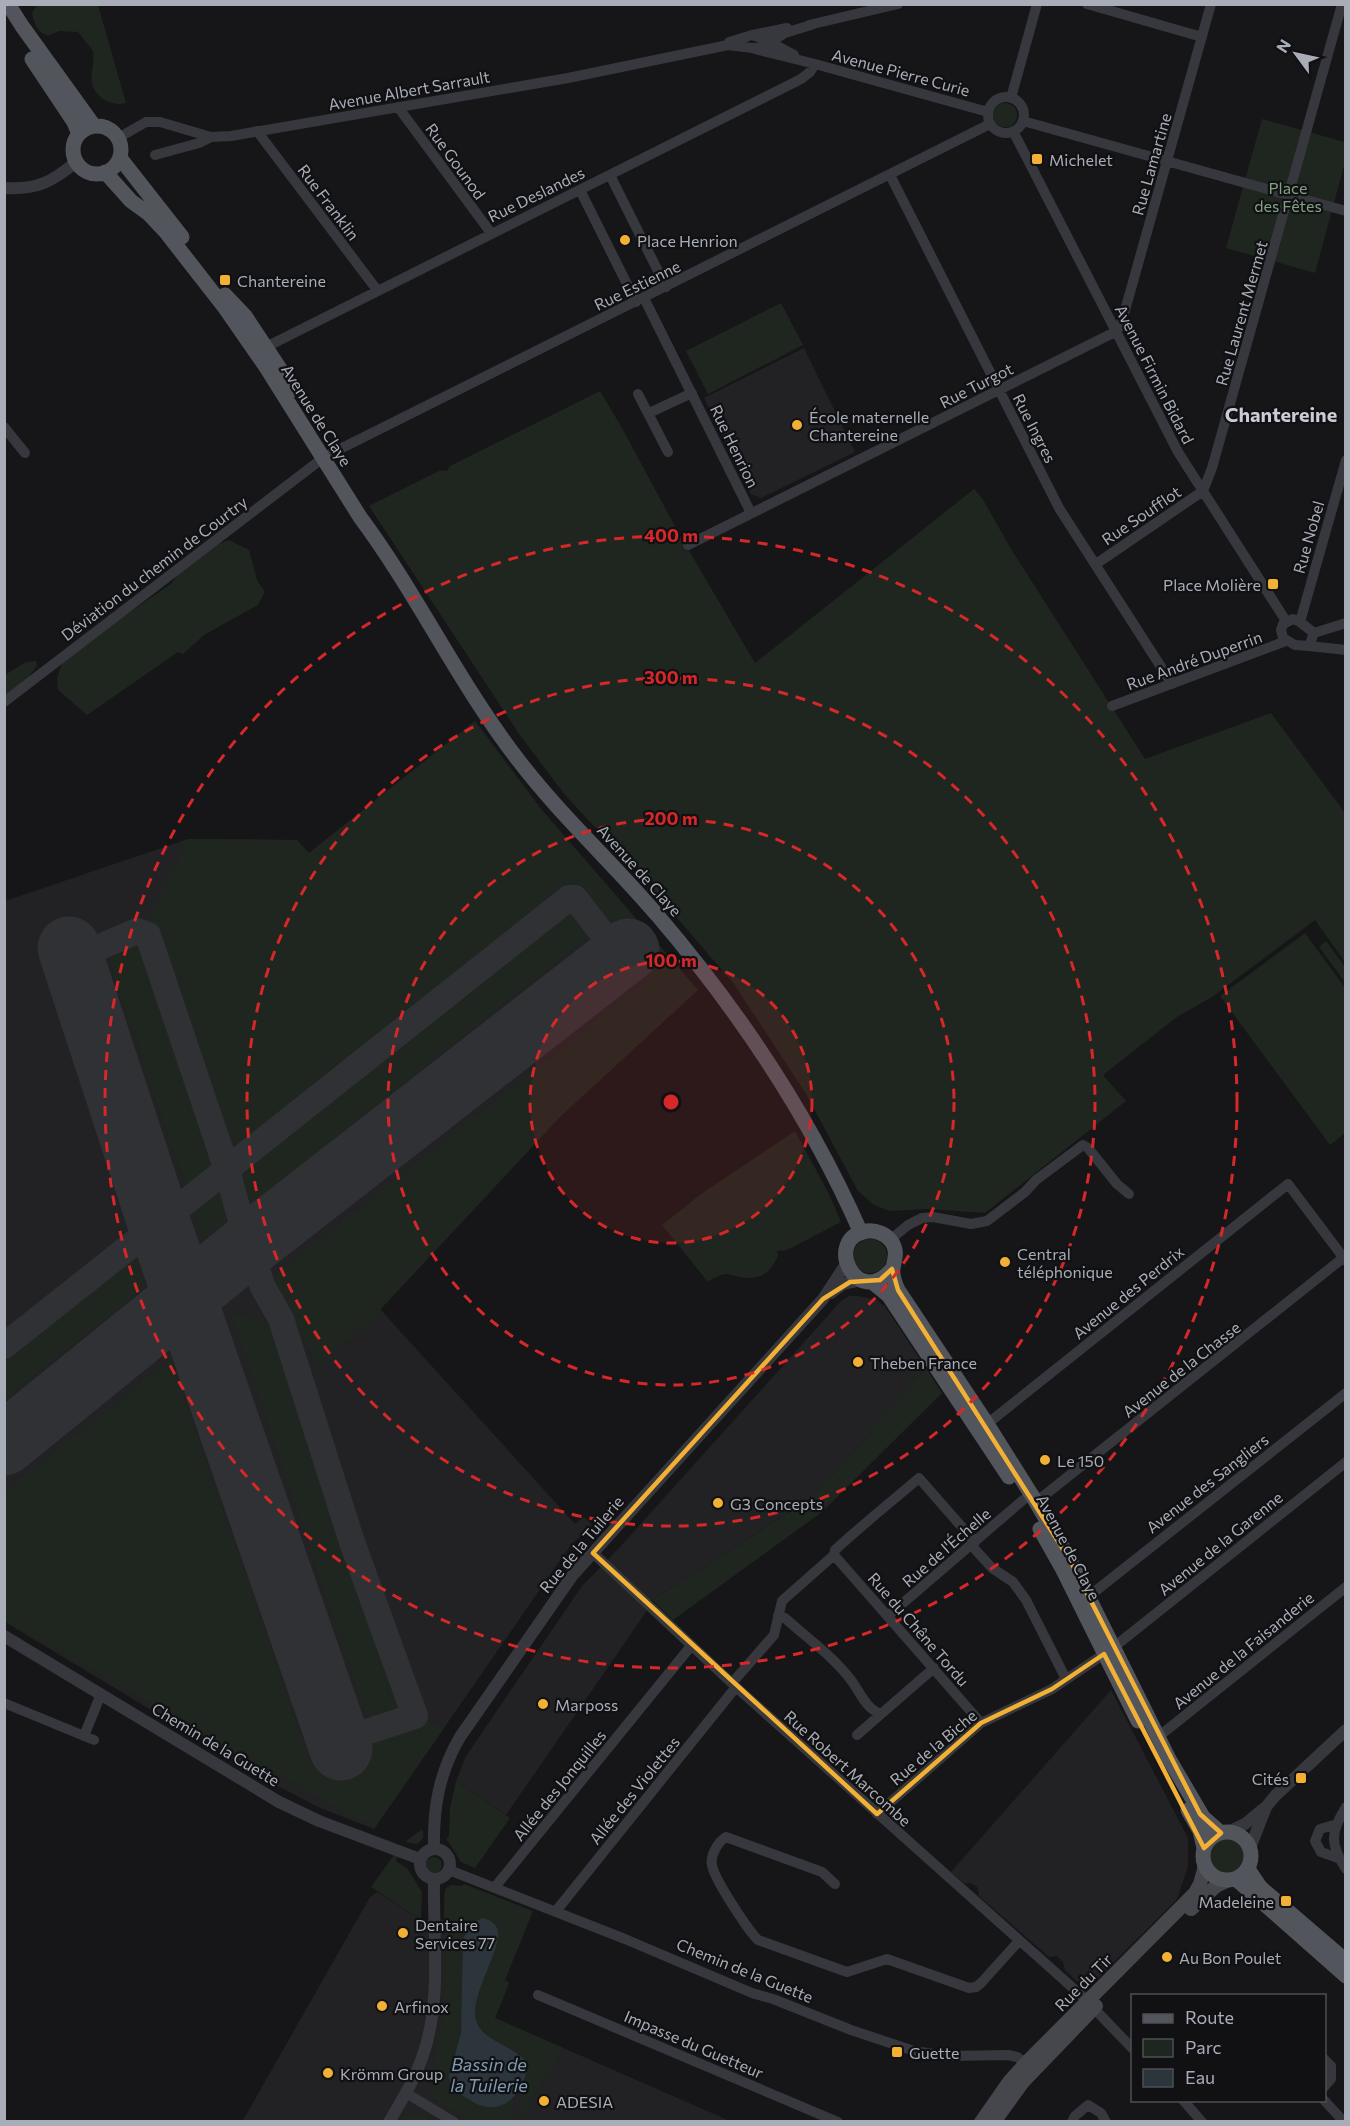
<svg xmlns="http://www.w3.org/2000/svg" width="1350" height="2126" viewBox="0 0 1350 2126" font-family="Commissioner,sans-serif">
<rect width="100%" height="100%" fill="#161618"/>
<path fill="#222225" d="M804 348 855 452 761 498 751 494 704 398Z
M475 721 541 809 698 990 561 1116 380 1309 575 1524 584 1517 592 1525 570 1546 374 1829 318 1807 276 1785 5 1622V901L188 839 297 840 309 853Z
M849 1296H857L878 1300 882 1305H884L926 1368 871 1427 874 1431 807 1501 652 1600 646 1612 506 1815 456 1781 466 1756 582 1586 619 1548 841 1301Z
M1111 1690 1188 1838V1867L1177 1899 1091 1985H1081L1065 1970 1063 1962 1057 1956 1049 1957 979 1896 978 1888 971 1883H964L951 1872Z
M377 1892 421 1920H444V1906L533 1911 505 1980 509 1983 495 2018 730 2121 242 2122 370 1897Z"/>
<path fill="#1e261f" d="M38 4 98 5 126 103C112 107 96 98 92 84 90 76 95 61 93 51L78 32 59 31 48 36C37 32 34 24 32 13Z
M993 115a12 12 0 1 1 24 0a12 12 0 1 1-24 0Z
M1262 119 1345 142V162L1315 273 1226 248Z
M781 303 803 345 708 394 686 351Z
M600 391 622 428 678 532 755 663 974 489 982 498 1011 549 1145 759 1271 713 1345 813V962L1315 920 1212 997 1177 1017 1103 1075 1126 1101 985 1213 929 1209 890 1211 874 1205 858 1191 806 1094 734 984 652 889 565 795 519 734 369 506 441 470 447 471 450 466Z
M229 540 249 550 257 580 265 592 258 605 204 635 183 654 178 652 87 715 58 690 57 678 64 657 171 584 186 562 204 549Z
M36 661 37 665 29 677 5 696V675L26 662Z
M475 721 541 809 698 990 561 1116 380 1310 320 1368 271 1278 650 978 583 895 577 890 560 894 230 1160 148 918 188 839 297 840 309 853Z
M570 907 593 933 246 1209 235 1173Z
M1305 933 1345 988V1133L1330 1145 1220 996Z
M140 940 218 1166 187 1191 106 952Z
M1326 941 1345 967V982L1319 947Z
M795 1131 829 1194 841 1222 787 1250 777 1251 778 1256C771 1273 759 1281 740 1277 735 1276 730 1274 726 1274 719 1275 713 1278 708 1282L662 1225 701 1194Z
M224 1182 234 1218 204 1241 192 1206Z
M853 1256a17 17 0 1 1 34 0a17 17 0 1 1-34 0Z
M135 1254 146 1287 5 1399V1357Z
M230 1312 272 1325 403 1710 369 1723Z
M171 1359 309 1759 428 1720 444 1728 374 1829 5 1621V1491Z
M926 1368 942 1393 822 1512 673 1620 652 1600 807 1501 874 1431 870 1427Z
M456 1781 510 1818 475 1868 461 1862 446 1838 449 1837 450 1808Z
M423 1830V1838L418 1844 405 1842 418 1832Z
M1209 1856a18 18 0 1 1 36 0a18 18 0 1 1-36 0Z
M394 1855 398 1856 396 1861 407 1868 422 1892 421 1920 371 1887Z
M426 1865a8 8 0 1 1 16 0a8 8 0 1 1-16 0Z
M464 1884 533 1911 505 1980 509 1983 495 2018 563 2048 519 2121H515L520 2107 523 2090 517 2093 525 2081 528 2063C508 2037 471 2045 476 2002L499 1936 463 1940C462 1978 467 2028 451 2063L505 2103 514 2097 513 2112 507 2121H471L432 2098 433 2068 445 2005 444 1895 446 1888 451 1885 462 1886Z
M419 2113 433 2121H399L403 2116Z"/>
<path fill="#2c353c" d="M482 1918C490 1920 497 1923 498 1932 501 1946 475 1991 475 2011 474 2041 512 2043 528 2063 526 2084 512 2110 487 2107 479 2106 472 2101 465 2097 456 2092 450 2087 449 2076L461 2033 463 1940C467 1929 472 1923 482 1918Z"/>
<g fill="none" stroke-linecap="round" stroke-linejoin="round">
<path stroke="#303135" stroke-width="26" d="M72 959 137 931 148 935 227 1170 248 1246 263 1287 281 1319 352 1542 415 1716 339 1741
M4 1346 569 898H575L579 903 620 957"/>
<path stroke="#303135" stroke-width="63" d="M69 948 159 1223 341 1749
M4 1444 248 1246 628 950"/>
<path stroke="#37383d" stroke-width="10" d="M1087 4 1202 37
M809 25 898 4
M752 35 787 28
M729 42 752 35 764 39 794 55
M755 49 815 64 988 112
M988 115a18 18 0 1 1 36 0a18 18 0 1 1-36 0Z
M1011 98 1037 4
M398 107 491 233
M1023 121 1346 211
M257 131 377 290
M1013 131 1178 452 1286 621
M118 138 146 122H160L211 137 231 136 568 78 728 45 752 48 763 47 785 33 814 24
M155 155 199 143 211 137
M610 175 666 287
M890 175 1059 508 1172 684
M580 190 636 302
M644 298 751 513
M265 346 274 343 801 79 810 72 815 64
M638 394 668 452
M649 413 692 393
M4 427 25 453
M328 455 990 124
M688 545 1117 331 1122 321 1211 4
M1096 564 1203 491 1212 468 1342 4
M1293 619 1300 622 1314 633 1309 646 1295 645 1283 638 1281 630 1283 624Z
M1300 622 1346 460
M1314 633 1346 623
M1309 646 1346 650
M4 702 323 458
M1112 706 1286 641
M890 1240 908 1225 922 1218 933 1217 971 1224 987 1221 1025 1192 1036 1180 1083 1145 1088 1148 1117 1184 1129 1194
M987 1424 1288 1184 1346 1261
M1036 1502 1343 1258
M971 1545 992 1568 1013 1582 1026 1600 1066 1679
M593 1553 736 1687 1083 1997 1132 2048
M834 1555 981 1723
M1088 1597 1346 1393
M778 1616 785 1618C807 1638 833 1656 851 1680 860 1692 865 1708 881 1714L934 1668
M888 1616 1023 1500
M1114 1647 1346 1462
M732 1683 774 1635 782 1601 834 1555 835 1550C862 1525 891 1502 919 1478L975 1542
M4 1703 94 1740
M857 1735 881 1714
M84 1736 101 1694
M1158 1737 1346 1587
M1346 1807C1331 1831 1329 1844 1346 1869
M877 1814 981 1723 1052 1689 1104 1654
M1334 1825 1320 1829 1315 1841 1321 1852 1338 1858
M449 1870 625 1939 752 1993 773 1999 851 2030 914 2051 947 2056 1008 2055 1017 2057 1026 2063
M835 1884 822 1872 726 1837C718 1842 710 1855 712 1865 714 1879 748 1930 758 1940L847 1972 887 1959 969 1988 976 1987 981 1983 1019 1941
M495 1887 691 1646
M556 1911 736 1687
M538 1995 838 2122
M1324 2059 1331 2066V2079L1324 2087
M406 2093 454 2122
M1183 2100 1202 2122
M1324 2100 1344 2122
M1072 2122 1075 2116 1088 2105 1101 2113 1106 2122"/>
<path stroke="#37383d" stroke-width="12" d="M4 188C37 190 52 182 76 162
M831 1293 843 1284 862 1280
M4 1636 279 1802 319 1821 420 1859
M1228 1832 1245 1824 1263 1809
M1250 1848 1266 1807 1275 1796 1346 1730
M420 1864a15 15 0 1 1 30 0a15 15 0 1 1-30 0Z
M434 1849C433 1808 439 1773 460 1737L572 1576 823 1299 846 1264
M389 2122C402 2100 415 2079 423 2055 442 2000 433 1937 434 1880"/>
<path stroke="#45474d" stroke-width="14" d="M1191 1909 1216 1886 1227 1881
M981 2122 1009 2082 1026 2063 1195 1893 1200 1884 1205 1866
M994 2122 1023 2082 1096 2006"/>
<path stroke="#53555c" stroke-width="15" d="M8 4 22 26 94 126
M32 59 74 122 79 134
M73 150a24 24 0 1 1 48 0a24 24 0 1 1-48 0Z
M120 158 182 237
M105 172 131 201 149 214 165 231 225 308 266 367 360 517C418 595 459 684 519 761 561 816 613 863 658 916 740 1012 810 1117 861 1233
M225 295 245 316 282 372 290 391
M892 1269C857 1311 822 1238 867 1231 876 1230 886 1234 891 1241 898 1250 895 1258 893 1268 892 1274 895 1284 898 1290L987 1424 1036 1502 1070 1560 1169 1759 1203 1817 1221 1833
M872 1282 889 1296 1009 1477
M1040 1529 1062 1568 1138 1721
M1188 1810 1200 1831 1204 1848
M1203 1856a24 24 0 1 1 48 0a24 24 0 1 1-48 0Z
M1248 1869 1260 1887 1346 1961
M1236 1879 1346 1976"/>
</g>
<path fill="none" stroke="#f2b134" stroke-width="4.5" stroke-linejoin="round" d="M892 1269 898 1290 1070 1560 1200 1814 1221 1833 1204 1848 1104 1654 1052 1689 981 1723 877 1814 593 1553 823 1299 850 1282 880 1280Z"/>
<circle cx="671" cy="1102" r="141" fill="#d62828" fill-opacity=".12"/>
<g fill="none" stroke="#d62828" stroke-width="3" stroke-dasharray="10 8">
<circle cx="671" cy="1102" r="141"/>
<circle cx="671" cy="1102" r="283"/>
<circle cx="671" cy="1102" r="424"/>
<circle cx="671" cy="1102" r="566"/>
</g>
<g fill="#f2b134" stroke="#111113" stroke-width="2">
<rect x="1031" y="153" width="12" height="12" rx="3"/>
<circle cx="625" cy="240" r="6"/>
<rect x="219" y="274" width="12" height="12" rx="3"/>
<circle cx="797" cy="425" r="6"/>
<rect x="1267" y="578" width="12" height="12" rx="3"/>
<circle cx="1005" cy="1262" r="6"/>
<circle cx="858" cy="1362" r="6"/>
<circle cx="1045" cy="1460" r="6"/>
<circle cx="718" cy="1503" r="6"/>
<circle cx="543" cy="1704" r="6"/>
<rect x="1295" y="1772" width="12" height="12" rx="3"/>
<rect x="1280" y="1895" width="12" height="12" rx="3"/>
<circle cx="403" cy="1933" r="6"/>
<circle cx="1167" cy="1957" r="6"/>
<circle cx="382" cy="2006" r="6"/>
<rect x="891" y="2046" width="12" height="12" rx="3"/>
<circle cx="328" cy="2073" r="6"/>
<circle cx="544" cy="2101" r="6"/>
</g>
<g text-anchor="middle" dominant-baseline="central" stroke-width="4.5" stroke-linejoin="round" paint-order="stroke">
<g font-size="16" fill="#a8adb8" stroke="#111113">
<text transform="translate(901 72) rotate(15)">Avenue Pierre Curie</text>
<text transform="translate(409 90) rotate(-10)">Avenue Albert Sarrault</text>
<text transform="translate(456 161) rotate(54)">Rue Gounod</text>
<text transform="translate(1151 164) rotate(-74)">Rue Lamartine</text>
<text transform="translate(536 194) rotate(-26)">Rue Deslandes</text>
<text transform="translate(329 202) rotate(53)">Rue Franklin</text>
<text transform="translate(637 285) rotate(-26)">Rue Estienne</text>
<text transform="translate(1241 313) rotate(-74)">Rue Laurent Mermet</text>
<text transform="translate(1155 374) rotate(63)">Avenue Firmin Bidard</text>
<text transform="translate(976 385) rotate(-27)">Rue Turgot</text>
<text transform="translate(317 415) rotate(58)">Avenue de Claye</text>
<text transform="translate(1035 428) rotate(63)">Rue Ingres</text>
<text transform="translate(735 446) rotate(64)">Rue Henrion</text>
<text transform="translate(1141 515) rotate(-34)">Rue Soufflot</text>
<text transform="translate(1308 537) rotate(-74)">Rue Nobel</text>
<text transform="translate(154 568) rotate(-37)">Déviation du chemin de Courtry</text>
<text transform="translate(1194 660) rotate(-20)">Rue André Duperrin</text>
<text transform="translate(640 870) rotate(48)">Avenue de Claye</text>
<text transform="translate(1128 1292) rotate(-39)">Avenue des Perdrix</text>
<text transform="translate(1181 1369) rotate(-38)">Avenue de la Chasse</text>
<text transform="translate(1207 1483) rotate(-38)">Avenue des Sangliers</text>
<text transform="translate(1220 1543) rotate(-39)">Avenue de la Garenne</text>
<text transform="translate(581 1544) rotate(-50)">Rue de la Tuilerie</text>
<text transform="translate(946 1547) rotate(-41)">Rue de l'Échelle</text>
<text transform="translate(1069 1547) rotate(62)">Avenue de Claye</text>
<text transform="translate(919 1629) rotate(49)">Rue du Chêne Tordu</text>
<text transform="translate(1243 1650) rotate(-39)">Avenue de la Faisanderie</text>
<text transform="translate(216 1744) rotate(31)">Chemin de la Guette</text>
<text transform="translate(933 1747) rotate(-40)">Rue de la Biche</text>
<text transform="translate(848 1768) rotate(42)">Rue Robert Marcombe</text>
<text transform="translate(559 1785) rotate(-51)">Allée des Jonquilles</text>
<text transform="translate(634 1790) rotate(-51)">Allée des Violettes</text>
<text transform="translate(745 1970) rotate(22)">Chemin de la Guette</text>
<text transform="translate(1083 1982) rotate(-45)">Rue du Tir</text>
<text transform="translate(694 2044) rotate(23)">Impasse du Guetteur</text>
</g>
<g font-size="16" fill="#a8adb8" stroke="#111113" text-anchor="start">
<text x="1049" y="159">Michelet</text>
<text x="637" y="240">Place Henrion</text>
<text x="237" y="280">Chantereine</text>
<text x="809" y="416">École maternelle<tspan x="809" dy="18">Chantereine</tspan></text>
<text x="1261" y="584" text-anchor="end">Place Molière</text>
<text x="1017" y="1253">Central<tspan x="1017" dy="18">téléphonique</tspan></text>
<text x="870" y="1362">Theben France</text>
<text x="1057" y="1460">Le 150</text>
<text x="730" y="1503">G3 Concepts</text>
<text x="555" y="1704">Marposs</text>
<text x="1289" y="1778" text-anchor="end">Cités</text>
<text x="1274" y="1901" text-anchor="end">Madeleine</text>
<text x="415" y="1924">Dentaire<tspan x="415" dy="18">Services 77</tspan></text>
<text x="1179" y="1957">Au Bon Poulet</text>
<text x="394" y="2006">Arfinox</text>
<text x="909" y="2052">Guette</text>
<text x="340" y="2073">Krömm Group</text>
<text x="556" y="2101">ADESIA</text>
</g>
<g font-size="16" fill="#7fa381" stroke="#111113">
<text x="1288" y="187">Place<tspan x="1288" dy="18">des Fêtes</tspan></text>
</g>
<g font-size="18" font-style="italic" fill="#7f9bb3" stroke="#111113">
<text x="489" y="2064">Bassin de<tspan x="489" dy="21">la Tuilerie</tspan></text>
</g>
<g font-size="20" font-weight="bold" fill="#c9ccd4" stroke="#111113">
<text x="1281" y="414">Chantereine</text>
</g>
</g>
<circle cx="671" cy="1102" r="9" fill="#d62828" stroke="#111113" stroke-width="3"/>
<g font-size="18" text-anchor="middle" font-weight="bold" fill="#d62828" stroke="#111113" stroke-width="4.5" stroke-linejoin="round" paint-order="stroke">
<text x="671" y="542">400 m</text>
<text x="671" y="684">300 m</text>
<text x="671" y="825">200 m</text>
<text x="671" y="967">100 m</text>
</g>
<rect width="1350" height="2126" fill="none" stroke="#a8adb8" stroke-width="12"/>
<rect x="1131" y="1994" width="195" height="108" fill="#111113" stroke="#4d4f55" stroke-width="1.5"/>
<rect x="1143" y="2014" width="30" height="9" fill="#53555c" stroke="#4d4f55" stroke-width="1.5"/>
<text x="1185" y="2024" font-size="18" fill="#a8adb8">Route</text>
<rect x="1143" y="2039" width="30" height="18" fill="#1e261f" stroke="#4d4f55" stroke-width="1.5"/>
<text x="1185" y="2054" font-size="18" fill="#a8adb8">Parc</text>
<rect x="1143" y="2069" width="30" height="18" fill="#2c353c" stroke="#4d4f55" stroke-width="1.5"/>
<text x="1185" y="2084" font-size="18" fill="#a8adb8">Eau</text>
<g transform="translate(1296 54) rotate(303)" stroke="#111113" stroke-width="4.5" paint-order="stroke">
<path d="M0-4.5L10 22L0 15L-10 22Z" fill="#a8adb8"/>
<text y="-9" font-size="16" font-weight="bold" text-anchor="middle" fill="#a8adb8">N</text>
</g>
</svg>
